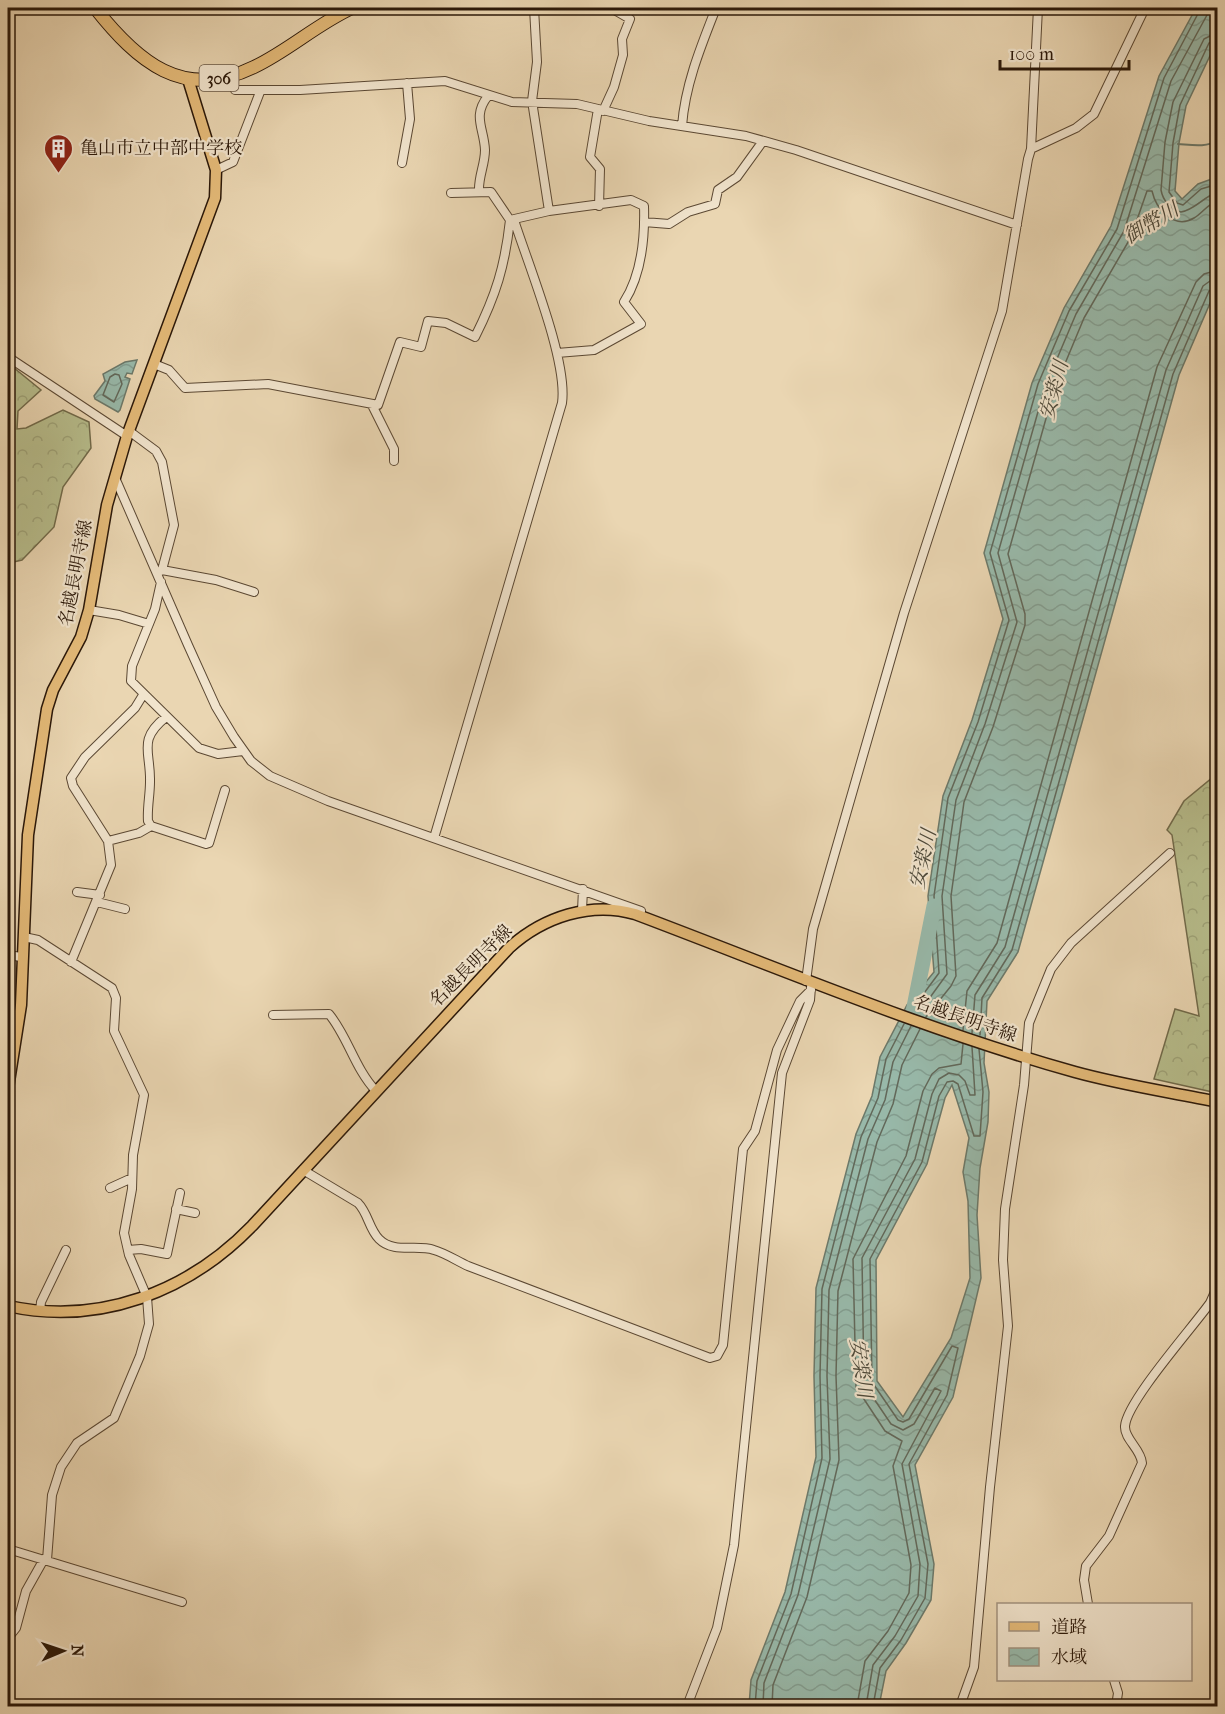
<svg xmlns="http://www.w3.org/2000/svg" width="1225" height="1714" viewBox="0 0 1225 1714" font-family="'IM FELL French Canon','Noto Serif JP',serif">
<defs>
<pattern id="forest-crowns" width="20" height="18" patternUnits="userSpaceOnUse" patternTransform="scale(1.5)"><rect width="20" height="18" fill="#b7bd8c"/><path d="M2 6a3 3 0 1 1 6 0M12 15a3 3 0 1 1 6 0" fill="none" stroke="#9ea277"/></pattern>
<pattern id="water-waves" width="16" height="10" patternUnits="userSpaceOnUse" patternTransform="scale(1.5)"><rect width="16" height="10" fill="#98b9aa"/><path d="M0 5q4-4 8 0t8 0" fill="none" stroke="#839e91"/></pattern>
</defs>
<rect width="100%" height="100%" fill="#ead6b2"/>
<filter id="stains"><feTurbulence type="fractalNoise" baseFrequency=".00333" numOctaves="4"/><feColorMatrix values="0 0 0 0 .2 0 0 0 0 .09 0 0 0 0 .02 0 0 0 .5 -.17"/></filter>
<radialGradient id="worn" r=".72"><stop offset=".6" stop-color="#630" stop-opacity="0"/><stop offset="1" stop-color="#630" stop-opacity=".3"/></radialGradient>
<path fill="url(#forest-crowns)" stroke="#716a4a" stroke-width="1.5" d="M8 363 41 390 18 411 17 429 26 428 63 410 89 422 91 448 63 487 54 527 22 560 9 563Z
M1217 764V1093L1154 1079 1175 1009 1199 1016 1172 835 1167 830 1184 801 1213 777Z"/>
<path fill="url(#water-waves)" stroke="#6c796a" stroke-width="1.5" fill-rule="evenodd" d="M1196 8H1217V41L1186 106 1179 143 1175 191 1182 199 1198 184 1217 177V287L1179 375 1018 952 987 1001 984 1063 989 1092 988 1122 980 1168 977 1215 981 1278 953 1397 915 1465 934 1564 931 1600 906 1643 886 1671 879 1706H749L751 1680 785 1592 816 1457 814 1376 816 1288 856 1134 872 1096 880 1057 907 1005 934 972 928 896 943 796 972 720 1003 619 984 553 1032 383 1064 308 1111 226 1159 76ZM952 1085 969 1138 963 1172 968 1201 970 1278 951 1338 903 1417 877 1381 876 1260 927 1164 945 1098Z
M137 360 132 374 127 373 125 377 130 379 120 410 118 412 95 399 94 396 105 381 103 374 125 362Z"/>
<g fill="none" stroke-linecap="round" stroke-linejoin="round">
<path stroke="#62685a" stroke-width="1.5" d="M1218 32 1204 39 1173 102 1165 142 1161 190C1163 201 1171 210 1181 212 1195 210 1204 196 1218 192
M1218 40 1209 43 1180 105 1173 143 1169 192 1177 203 1183 205 1201 189 1218 184
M115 374 119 375 122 384 114 402 103 395 110 377Z
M910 1012 939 973 934 896 948 798 978 722 1009 620 990 553 1038 384 1069 311 1117 229 1164 78 1201 8
M918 1014 947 974 942 896 956 800 985 724 1017 622 998 553 1045 387 1076 314 1124 231 1171 81 1207 15 1208 8
M926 1017 951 986 956 976 951 896 964 802 993 727 1025 625V614L1008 554 1054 390 1084 318 1131 237 1147 191H1152C1156 209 1174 230 1194 218 1203 213 1207 204 1218 201
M963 1030 967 991 997 943 1157 367 1196 282 1204 274 1218 270
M972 1033 975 995 1005 947 1166 370 1203 286 1210 281 1218 280
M980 1035 982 998 1012 950 1173 374 1209 291 1218 287
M755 1706 757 1681 791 1594 822 1458 820 1376 822 1289 861 1137 878 1098 886 1059 904 1024
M763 1706 764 1683 798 1595 830 1459 827 1376 829 1290 868 1139 885 1100 893 1062 911 1026
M772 1706 773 1685 807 1597 839 1460 836 1376 838 1291 877 1142 893 1104 902 1065 920 1029
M857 1706 865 1661 888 1631 909 1593 911 1565 893 1466 902 1441 885 1431 856 1387 853 1259 906 1156 923 1091 932 1074 939 1068 961 1064 963 1044
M866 1706 873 1665 895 1636 918 1596 920 1564 902 1464 941 1391 935 1388 914 1424 903 1430 891 1424 864 1384 862 1258 915 1159 932 1094 939 1079 949 1073 959 1075 965 1081 970 1095H975L972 1047
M873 1706 880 1668 901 1640 925 1598 928 1564 909 1464 947 1395 958 1348 952 1346 909 1419 903 1422 898 1420 872 1382 870 1259 922 1162 939 1096 947 1082 953 1081 958 1084 974 1136H980L983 1092 979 1049"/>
<path stroke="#6c796a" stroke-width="2" d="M1178 144C1192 145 1206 148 1218 140"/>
<path stroke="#98b9aa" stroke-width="15" d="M913 1012 934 906"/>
<defs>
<path id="minor" d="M235 90H300L445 81 512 102 577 104 649 121 746 136 796 150 1017 225
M598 109 590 157 600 169 599 206
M603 111 614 87 623 55 622 39 630 19 611 8
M682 126C685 85 701 46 716 8
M1031 149 1038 8
M402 163 410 119 407 83
M216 170 233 162 260 92
M479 192C478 177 485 165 485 150 484 128 472 116 488 96
M451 193 491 192 510 220
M549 211 631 200 644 206C645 239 642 274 624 302L641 324 594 350 557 353
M644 222 669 224 688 212 715 204 718 190 737 177 763 141
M8 357 127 436
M154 364 169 370 185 388 268 384 378 405 400 342 421 347 428 321 446 323 475 337C496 295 505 266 510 220L549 211 532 101 537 62 534 8
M372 405 394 449V461
M129 431 156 451 162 462 174 525 162 570 157 573
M116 480 188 645 216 707 234 737 251 761 270 776 328 801 641 911
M162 570 216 580 254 592
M161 582 155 609 132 666 131 681 199 748 218 754 243 751
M89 610 119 615 149 624
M151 826 148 821C147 808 150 795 150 782 151 752 137 740 166 717
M434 838 562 403C568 361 528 264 514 220
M108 841 139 833 151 826 206 844 209 843 225 790
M77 892 100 895
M97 902 125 909
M582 911 583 889
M24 937 38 940 112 988 116 998 114 1031 144 1095 133 1155 132 1189 124 1233 129 1255 147 1297 149 1324 140 1356 114 1418 77 1443 61 1467 52 1495 47 1560
M8 955 21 957
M71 962 111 865 108 841 73 786 71 778 85 757 135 708 143 695
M806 981 813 929 904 613 1002 311 1028 159 1031 149 1076 128 1094 114 1145 8
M273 1015 329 1014C348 1037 355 1069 376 1091
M303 1170 358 1203C368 1213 369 1229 379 1239 394 1254 416 1244 434 1250 445 1253 457 1261 468 1266L710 1358 717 1356 723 1345 743 1149 755 1131 777 1050 800 1001 811 990
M110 1188 132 1178
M176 1209 195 1213
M128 1250 141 1249 167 1254 180 1193
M40 1311 41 1302 66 1250
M8 1549 182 1602
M1088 1604 1084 1580 1086 1566 1109 1536 1142 1463C1141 1449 1124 1439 1125 1426 1127 1401 1193 1327 1210 1303L1218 1285
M8 1638 16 1628 26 1591 44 1559
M1114 1680 1118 1693 1116 1706
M687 1706 717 1628 734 1545 782 1073 810 1000 811 987
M960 1706 974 1667 990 1487 1008 1326 1003 1260 1005 1209 1024 1085 1029 1023 1051 969 1071 943 1170 853"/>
<path id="major" d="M8 1088 21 1005 28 835 47 709 53 690 81 637 89 610 107 505 127 436 215 198 216 170 188 79
M8 1306C99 1326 188 1292 252 1226L509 948C543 917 591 901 635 914 781 969 925 1030 1075 1072 1122 1085 1170 1092 1218 1102"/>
<path id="highway" d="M95 8C137 61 183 102 254 67 288 51 317 24 352 8"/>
</defs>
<use href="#minor" stroke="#5b4833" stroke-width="10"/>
<use href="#major" stroke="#2b1809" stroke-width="13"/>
<use href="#highway" stroke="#2b1809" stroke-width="14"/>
<use href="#minor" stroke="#f1e4cd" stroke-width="8"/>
<use href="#major" stroke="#e5bb79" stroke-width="10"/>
<use href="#highway" stroke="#e5bb79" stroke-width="12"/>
</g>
<defs>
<symbol id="building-pin" viewBox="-11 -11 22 30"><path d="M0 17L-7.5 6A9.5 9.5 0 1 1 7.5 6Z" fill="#8f2418" stroke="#f1e4cd"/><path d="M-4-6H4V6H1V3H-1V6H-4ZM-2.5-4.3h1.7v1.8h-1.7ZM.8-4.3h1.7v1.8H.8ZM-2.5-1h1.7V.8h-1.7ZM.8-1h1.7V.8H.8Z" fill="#fff"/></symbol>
</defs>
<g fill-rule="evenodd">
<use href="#building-pin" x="42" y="132" width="33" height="45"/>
</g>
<g text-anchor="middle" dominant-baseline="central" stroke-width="4.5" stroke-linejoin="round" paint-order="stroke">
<rect fill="#f1e4cd" stroke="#654" stroke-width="1.5" x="199.5" y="65" width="39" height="26" rx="4.5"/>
<g font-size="16" font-weight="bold" fill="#2b1809">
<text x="219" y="78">306</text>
</g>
<g font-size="18" fill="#2b1809" stroke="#f1e4cd" text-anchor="start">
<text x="80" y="148">亀山市立中部中学校</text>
</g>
<g font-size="18" fill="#2b1809" stroke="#f1e4cd">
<text transform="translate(76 573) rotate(-79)">名越長明寺線</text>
<text transform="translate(471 966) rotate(-45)">名越長明寺線</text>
<text transform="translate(965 1019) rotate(19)">名越長明寺線</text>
</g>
<g font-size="20" font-style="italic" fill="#4c4839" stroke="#f1e4cd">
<text transform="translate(1151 223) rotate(-31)">御幣川</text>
<text transform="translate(1054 390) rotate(-75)">安楽川</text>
<text transform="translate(923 859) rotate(-78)">安楽川</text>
<text transform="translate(861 1368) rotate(82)">安楽川</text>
</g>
</g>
<rect width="1225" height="1714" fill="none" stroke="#ead6b2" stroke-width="30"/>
<rect x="9" y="9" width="1207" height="1696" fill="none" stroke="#2b1809" stroke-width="3"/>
<rect x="15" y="15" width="1195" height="1684" fill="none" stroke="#2b1809" stroke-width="1.5"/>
<rect x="997" y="1603" width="195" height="78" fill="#f1e4cd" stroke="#a2927f" stroke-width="1.5"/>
<rect x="1009" y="1622" width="30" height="9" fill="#e5bb79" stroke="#a2927f" stroke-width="1.5"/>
<text x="1051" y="1633" font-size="18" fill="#2b1809">道路</text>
<rect x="1009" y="1648" width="30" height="18" fill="url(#water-waves)" stroke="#a2927f" stroke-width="1.5"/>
<text x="1051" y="1663" font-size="18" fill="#2b1809">水域</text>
<g transform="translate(63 1651) rotate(88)" stroke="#f1e4cd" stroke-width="4.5" paint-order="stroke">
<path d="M0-4.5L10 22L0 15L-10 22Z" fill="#2b1809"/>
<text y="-9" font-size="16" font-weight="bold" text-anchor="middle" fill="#2b1809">N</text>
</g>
<path d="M1000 60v9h129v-9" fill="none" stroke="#2b1809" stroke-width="3"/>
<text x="1009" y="60" font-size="18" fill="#2b1809" stroke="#f1e4cd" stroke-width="4.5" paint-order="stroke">100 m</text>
<rect width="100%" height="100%" filter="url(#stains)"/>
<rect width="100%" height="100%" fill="url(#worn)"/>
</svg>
